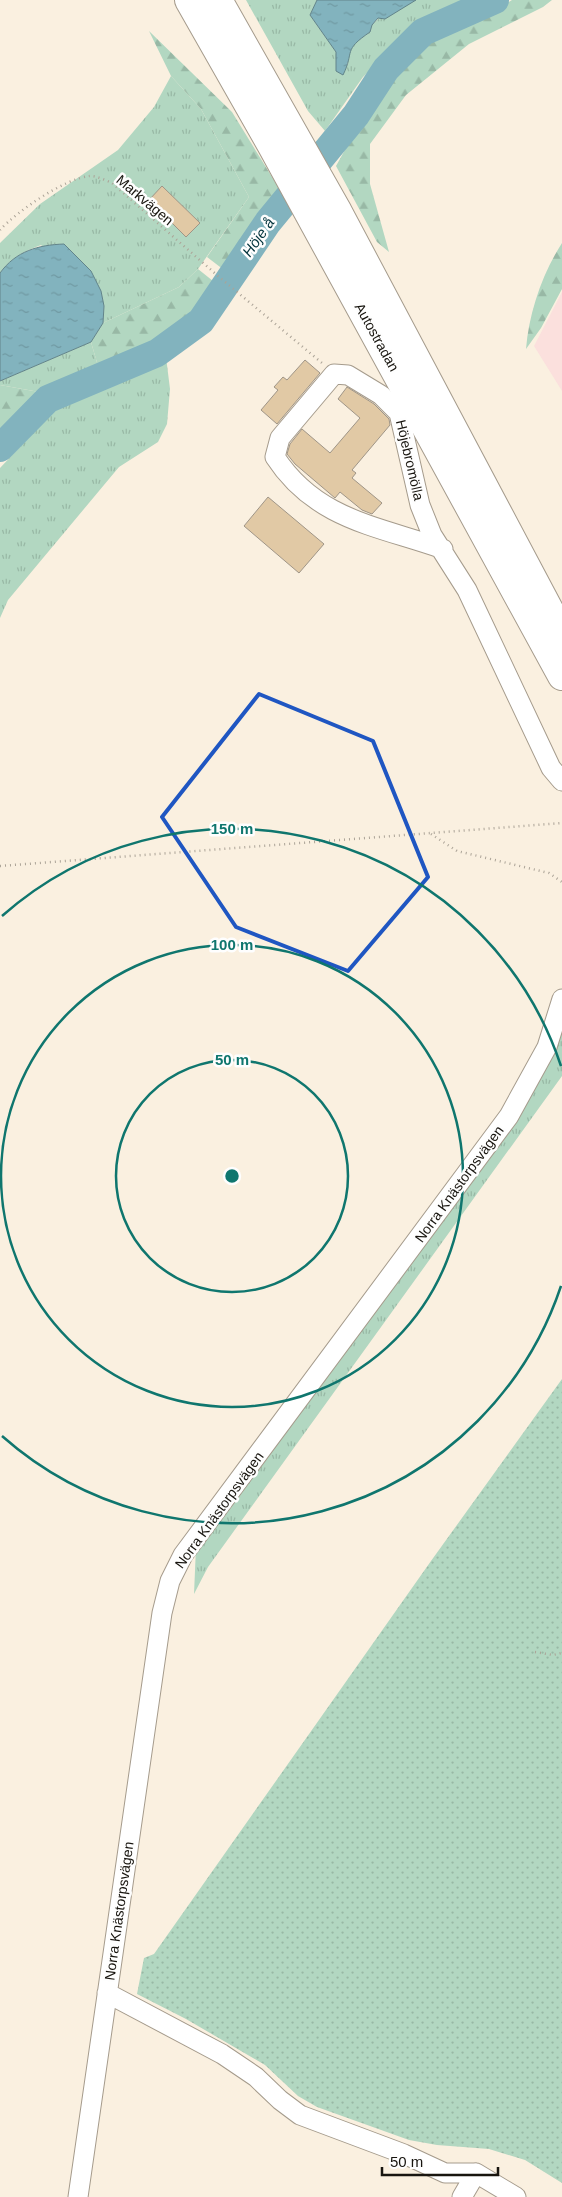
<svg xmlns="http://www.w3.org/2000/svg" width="562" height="2197" viewBox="0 0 562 2197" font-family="Arial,sans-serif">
<defs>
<pattern id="grass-tufts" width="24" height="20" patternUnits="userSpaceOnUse" patternTransform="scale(1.25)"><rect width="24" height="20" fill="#b2d7c1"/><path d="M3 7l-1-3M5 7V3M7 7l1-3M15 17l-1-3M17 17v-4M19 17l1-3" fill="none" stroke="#98b8a5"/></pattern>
<pattern id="forest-firs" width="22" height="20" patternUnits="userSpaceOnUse" patternTransform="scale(1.25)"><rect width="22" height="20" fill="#b2d7c1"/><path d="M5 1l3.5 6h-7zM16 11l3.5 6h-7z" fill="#98b8a5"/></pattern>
<pattern id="park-dots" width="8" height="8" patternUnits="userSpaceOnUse" patternTransform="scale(1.25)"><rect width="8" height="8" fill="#b2d7c1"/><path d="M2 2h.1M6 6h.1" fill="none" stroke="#98b8a5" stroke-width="1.8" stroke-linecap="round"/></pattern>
<pattern id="water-ripples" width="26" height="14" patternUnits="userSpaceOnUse" patternTransform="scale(1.25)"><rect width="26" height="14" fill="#82b3be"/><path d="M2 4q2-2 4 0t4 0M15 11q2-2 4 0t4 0" fill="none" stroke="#7099a2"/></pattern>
</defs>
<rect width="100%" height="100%" fill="#faf0e0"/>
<path fill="#fbe0dd" d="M562 292V391L534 346Z"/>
<path fill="url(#grass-tufts)" d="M246 0H317L310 15 336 52 338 64 348 65C348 45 354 42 370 32L372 25 379 18 416 0H479L444 11 421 24 393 47 363 77 325 131 308 111Z
M171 76 201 109 249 197 198 269 179 287 103 323 104 306 41 245C24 251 11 258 0 273V243L40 204 118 150 154 107Z
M91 342 98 366 109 368 71 380 45 393 0 385V381Z
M166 357 170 389 167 424 158 442 119 467 8 600 0 618V468L56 409 86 392Z
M562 1018V1076L208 1567 194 1594 196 1547 488 1157Z"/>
<path fill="url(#forest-firs)" d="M512 0H552L543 7 469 44 406 95 370 144V184L389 252 377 242 336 166C356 131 387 71 419 47 448 27 483 19 512 0Z
M149 31 232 112 280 190 224 270 207 257 249 197 201 109 171 76Z
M562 243V289L541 328 526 349C529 313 542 274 562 243Z
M198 269 218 285 194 315 166 340 109 368 98 366 91 342 103 323 179 287Z
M0 385 45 393 0 434Z"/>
<path fill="url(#park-dots)" d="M562 1379V2183L525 2160 489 2149 437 2145 409 2140 317 2107 298 2096 265 2065 186 2019 137 1994 144 1958 154 1954 431 1561Z"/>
<path fill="url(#water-ripples)" stroke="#62848a" d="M317 0H416L385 19 378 18 372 25 370 32C342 51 355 51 343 75L336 71V52L310 15Z
M64 244 91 271 101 291 104 306 103 323 91 342 0 381V273C16 251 38 245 64 244Z"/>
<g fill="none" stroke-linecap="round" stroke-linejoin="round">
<path stroke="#82b3be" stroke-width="28" d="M0 448 48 399 157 353 201 321 268 222 356 115 386 69 423 32 495 0"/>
</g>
<path fill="#e1c9a5" stroke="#9f9587" d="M162 186 200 223 186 237 149 200Z
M305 360 320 373 277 424 261 410 278 390 274 387 283 377 287 380Z
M347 387 374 404 389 419 390 425 352 470 356 473 352 478 382 503 372 514 362 510 340 492 335 498 295 464 287 454 290 444 302 429 330 453 360 418 338 399Z
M268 497 324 544 299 573 244 526Z"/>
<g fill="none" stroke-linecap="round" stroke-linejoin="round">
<defs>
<path id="minor" d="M443 549C378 526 316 520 275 457L280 438 334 374 348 375 381 395 399 413 420 505 432 535 467 590 551 768 562 781
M107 1993 222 2054 256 2077 280 2100 300 2115 404 2154 445 2173H476
M78 2197 162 1613 170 1581 183 1555 509 1116 547 1047 562 999
M462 2197 476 2173 516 2197"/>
<path id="highway" d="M189 0 272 146 562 676
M218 0 338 212 562 634"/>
</defs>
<use href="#minor" stroke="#a59b8c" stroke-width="21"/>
<use href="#highway" stroke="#a59b8c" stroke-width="30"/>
<path stroke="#aba397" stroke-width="2.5" stroke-dasharray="1 4" stroke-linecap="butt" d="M0 230C16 212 65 178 90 176 97 176 105 180 112 183L218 276 322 363
M431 834 457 851 549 873 562 882
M0 866 562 823
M535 1652 553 1655 562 1653"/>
<use href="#minor" stroke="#fff" stroke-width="19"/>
<use href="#highway" stroke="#fff" stroke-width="28"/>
</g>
<path fill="none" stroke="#1f56c2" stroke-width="4" stroke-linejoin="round" d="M259 694 373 741 428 877 348 971 236 927 162 817Z"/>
<g fill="none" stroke="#0f766e" stroke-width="2.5">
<circle cx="232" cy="1176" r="116"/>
<circle cx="232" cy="1176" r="231"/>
<path d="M561 1286A347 347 0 0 1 2 1436M2 916A347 347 0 0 1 561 1066"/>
</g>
<g text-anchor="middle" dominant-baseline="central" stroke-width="5" stroke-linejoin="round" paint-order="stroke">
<g font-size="14" fill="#18150f" stroke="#fefefe">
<text transform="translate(145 200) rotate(40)">Markvägen</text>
<text transform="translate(377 337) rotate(61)">Autostradan</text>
<text transform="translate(410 460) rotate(77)">Höjebromölla</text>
<text transform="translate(459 1184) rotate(-54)">Norra Knästorpsvägen</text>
<text transform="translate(219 1510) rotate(-54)">Norra Knästorpsvägen</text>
<text transform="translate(119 1911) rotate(-82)">Norra Knästorpsvägen</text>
</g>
<g font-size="15" font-style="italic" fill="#01323b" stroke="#fefefe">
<text transform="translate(258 237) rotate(-55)">Höje å</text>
</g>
</g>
<circle cx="232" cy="1176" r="8" fill="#0f766e" stroke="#fefefe" stroke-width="2.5"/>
<g font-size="15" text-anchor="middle" font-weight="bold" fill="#0f766e" stroke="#fefefe" stroke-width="5" stroke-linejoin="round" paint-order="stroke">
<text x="232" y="834">150 m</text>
<text x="232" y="950">100 m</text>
<text x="232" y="1065">50 m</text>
</g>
<path d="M382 2167v8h116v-8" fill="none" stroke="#18150f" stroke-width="2.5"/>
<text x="390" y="2167" font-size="15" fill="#18150f" stroke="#fefefe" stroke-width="4" paint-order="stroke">50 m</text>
</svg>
